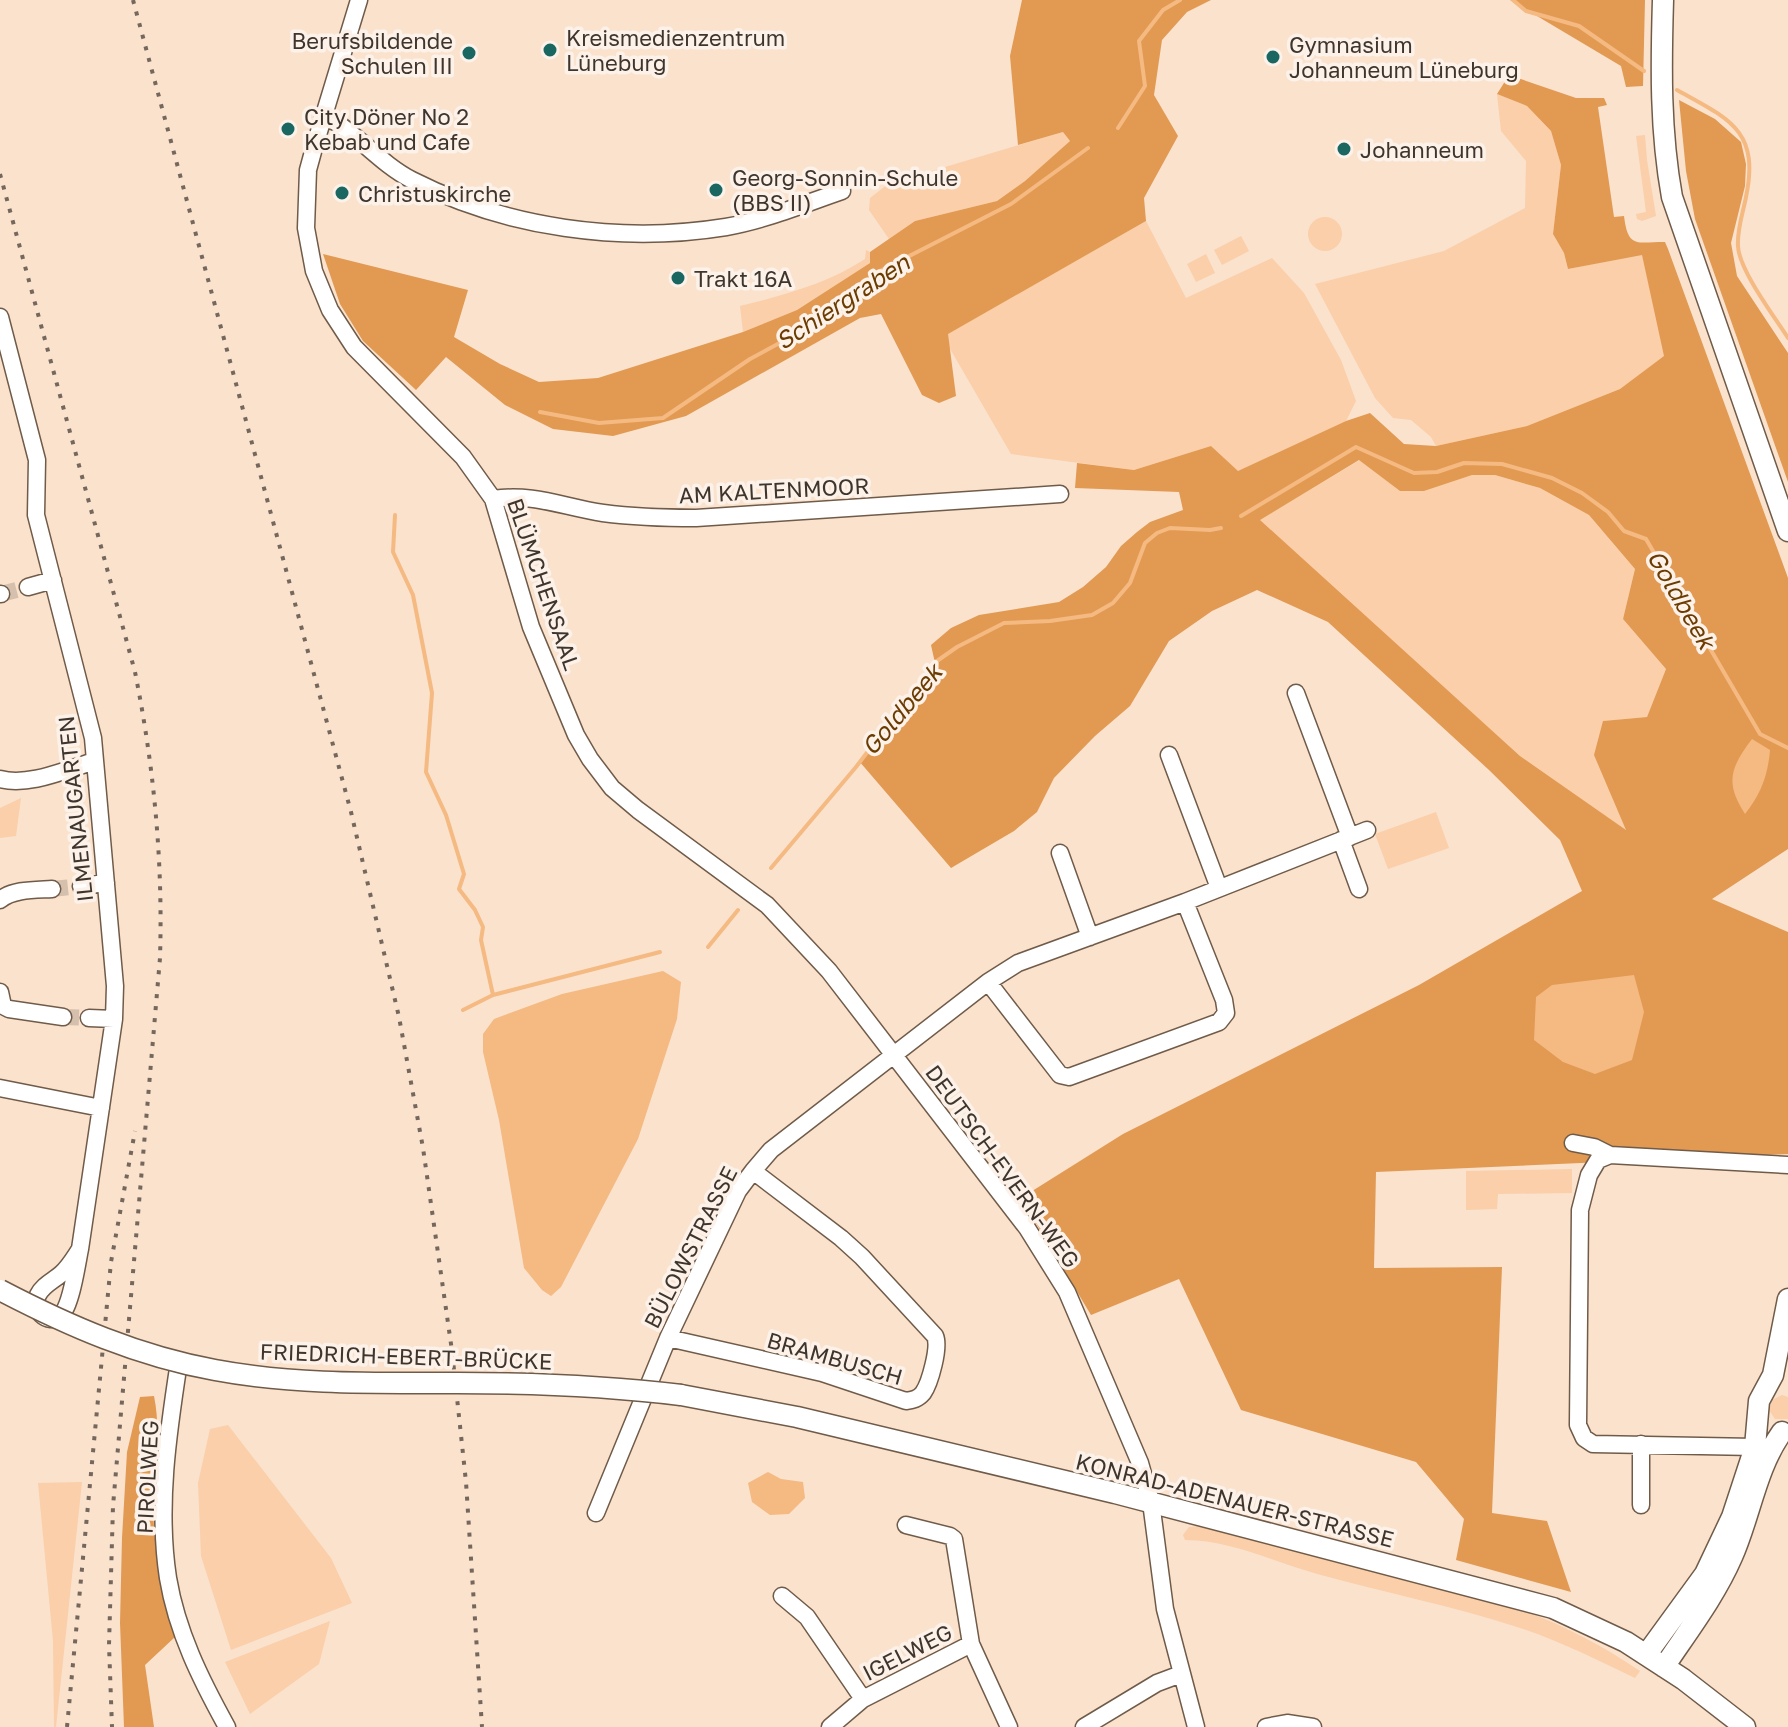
<svg xmlns="http://www.w3.org/2000/svg" width="1788" height="1727" viewBox="0 0 1788 1727" font-family="'Golos Text',sans-serif">
<rect width="100%" height="100%" fill="#fae2cd"/>
<path fill="#facfa9" d="M1497 94 1527 106 1551 131 1561 165 1553 234 1564 253 1568 269 1642 254 1665 356 1620 389 1527 426 1436 446 1431 437 1411 420 1393 418 1375 398 1315 284 1444 251 1525 208 1526 161 1501 131Z
M1063 132 1070 141 1025 181 997 201 915 221 889 239 869 210 870 198 888 184Z
M1645 135 1647 160 1656 216 1642 221 1637 219 1636 214 1646 212 1636 136Z
M1308 234a17 17 0 1 1 34 0a17 17 0 1 1-34 0Z
M1146 221 1186 298 1272 258 1304 293 1341 360 1356 401 1346 421 1238 472 1211 446 1134 470 1011 454 949 347 947 334Z
M1241 236 1249 251 1222 265 1214 250Z
M866 250 870 252V263L797 310 743 332 740 306C784 295 827 284 865 259Z
M1206 254 1215 273 1196 282 1187 264Z
M1360 460 1400 491H1424L1471 475H1495L1540 488 1589 515 1635 569 1623 619 1666 669 1647 717 1603 721 1627 831 1520 756 1259 520Z
M21 798 16 836 0 838V808Z
M1436 812 1449 848 1388 869 1375 834Z
M1572 1169V1193L1498 1194 1497 1209 1466 1210V1171Z
M1782 1395 1788 1397V1419H1775L1769 1410 1772 1400Z
M228 1425 331 1558 352 1603 231 1650 201 1556 198 1483 210 1429Z
M82 1482 56 1727H54L53 1641 38 1483Z
M1199 1526 1525 1611C1567 1627 1603 1646 1640 1671L1635 1678C1597 1660 1558 1640 1517 1627 1453 1606 1386 1593 1321 1575 1276 1563 1232 1540 1185 1540L1183 1535 1189 1527Z
M330 1621 319 1664 250 1714 225 1662Z"/>
<path fill="#e29952" fill-rule="evenodd" d="M1022 0H1211L1187 12 1162 40 1154 95 1178 136 1144 198 1146 221 948 334 956 396 939 403 922 395 881 314 860 318 686 416 613 436 553 429 505 405 446 357 416 390 363 341 340 304 323 254 468 290 454 337 500 364 539 382 598 378 743 332 797 310 870 263V252L915 221 997 201 1025 181 1070 141 1063 132 1018 145 1010 56Z
M1510 0H1645L1643 86 1626 87 1621 66Z
M1509 75 1576 98H1604L1607 105 1598 107 1614 217 1624 216C1628 249 1637 242 1665 242L1668 249 1788 578V849L1712 899 1788 932V1154L1376 1172 1374 1268 1502 1267 1492 1513 1547 1521 1571 1592 1456 1560 1464 1519 1416 1462 1241 1410 1179 1279 1091 1315 1021 1198 1123 1134 1419 985 1582 891 1560 840 1489 770 1328 622 1257 590 1212 611 1169 641 1130 706 1095 736 1054 778 1037 812 1014 831 951 868 859 761 935 663 931 645 951 628 979 615 1059 602 1083 587 1106 567 1121 546 1137 532 1150 522 1183 510 1179 492 1075 488 1077 463 1134 470 1211 446 1238 471 1346 421 1370 413 1404 444 1436 446 1527 426 1620 389 1664 356 1642 255 1568 269 1564 253 1553 234 1561 165 1551 131 1527 106 1497 94ZM1359 460 1400 491H1424L1472 475H1495L1540 488 1589 515 1635 569 1623 619 1666 669 1647 717 1603 721 1594 755 1626 830 1520 756 1260 520Z
M1679 100 1715 119 1741 142 1746 164 1745 186 1731 243 1737 276 1788 353V482L1695 219 1686 171Z
M154 1396C163 1440 151 1483 154 1527 156 1564 166 1601 175 1637L145 1665 154 1727H124L120 1623 122 1538 127 1452 140 1397Z"/>
<path fill="#f5b982" d="M1752 739 1770 750C1768 775 1761 794 1745 814 1725 783 1730 768 1752 739Z
M663 971 681 982 677 1019 638 1139 561 1287 551 1296 542 1290 524 1268 499 1120 483 1052V1034L494 1019 562 994Z
M1634 975 1644 1012 1632 1060 1595 1074 1563 1062 1534 1040 1536 997 1552 985Z
M768 1472 781 1479 803 1482 805 1498 789 1514 770 1515 752 1502 748 1483Z"/>
<g fill="none" stroke-linecap="round" stroke-linejoin="round">
<path stroke="#f5b982" stroke-width="4" d="M1513 0 1526 11 1579 26 1644 71
M1677 90C1729 119 1760 130 1746 197 1743 213 1737 229 1738 246 1739 270 1774 316 1788 338
M1118 128 1145 86 1139 41 1163 10 1180 0
M540 412 599 423 663 418 750 359 824 319 878 272 1011 204 1088 148
M395 515 393 552 413 595 432 693 426 772 446 815 464 874 459 889 475 910 483 927 481 940 493 995
M1241 516 1356 447 1414 473 1437 472 1464 463 1502 464 1552 478 1582 493 1608 512 1624 531 1646 539 1760 734 1788 748
M771 868 856 767 937 661 957 647 1004 623 1050 621 1092 615 1113 603 1130 583 1145 543 1157 533 1170 528 1210 530 1221 528
M708 947 738 910
M463 1010 493 995 660 952"/>
<path stroke="#d5bfad" stroke-width="16" stroke-dasharray="16 8" stroke-linecap="butt" d="M1 594 28 587
M52 889 81 886
M63 1017 89 1018"/>
<defs>
<path id="minor" d="M359 0 314 148 308 170 306 228 314 271 330 310 354 347 463 457 493 499 531 627 576 735 590 759 612 788 638 810 767 905 829 971 1027 1228 1067 1292 1140 1463 1151 1502 1165 1609 1196 1727
M324 115C356 132 379 163 412 180 506 228 621 244 726 227 766 220 804 204 842 191
M0 317 37 460 36 515 93 738 115 986 114 1019 80 1249C74 1258 69 1267 61 1274 53 1281 43 1285 38 1295 31 1309 47 1327 61 1315 71 1306 77 1264 80 1249
M493 499C534 493 563 507 603 513 634 517 665 518 696 518L1060 494
M28 587 53 580
M0 594H1
M1296 693 1350 837
M1169 755 1219 888
M0 779C29 787 67 769 95 761
M1341 840 1359 889
M1060 853 1090 937
M81 886 106 883
M0 900C13 889 36 890 52 889
M988 982 1060 1075 1069 1077 1219 1022 1226 1013 1224 1000 1185 902
M0 992 3 1006 9 1009 63 1017
M89 1018 114 1019
M0 1088 101 1108
M1573 1143 1594 1147 1610 1155 1788 1165
M1610 1155 1598 1160 1589 1175 1580 1210 1578 1425 1584 1438 1593 1444 1755 1447
M668 1338 822 1373 906 1401C913 1400 918 1399 923 1393 930 1383 940 1347 935 1336L862 1257 841 1238 753 1171
M179 1362C168 1433 157 1507 168 1578 177 1632 201 1680 227 1727
M1641 1505V1444
M596 1513 668 1338 738 1191 753 1171 771 1150 988 982 1018 963 1185 902 1367 830
M906 1525 950 1536 954 1539 971 1644 1009 1727
M782 1596 807 1617 863 1699
M830 1727 863 1699 971 1644
M1084 1727 1157 1683 1181 1674
M1266 1727 1287 1723 1313 1727"/>
<path id="major" d="M1663 0C1661 66 1660 131 1672 197L1788 531
M681 1395 797 1417 1115 1493 1553 1608 1626 1642 1683 1679 1745 1727
M1646 1655 1705 1574 1732 1517 1755 1447 1759 1401 1773 1375 1788 1299
M1664 1667C1688 1631 1715 1596 1732 1557 1750 1517 1756 1468 1782 1432"/>
</defs>
<use href="#minor" stroke="#705b49" stroke-width="19"/>
<use href="#major" stroke="#705b49" stroke-width="23"/>
<use href="#minor" stroke="#fff" stroke-width="16"/>
<use href="#major" stroke="#fff" stroke-width="20"/>
<path stroke="#75675c" stroke-width="4" stroke-dasharray="4 8" stroke-linecap="butt" d="M133 0 351 812 399 1017 423 1148 452 1351 466 1482 482 1727
M0 174 135 672C154 767 163 861 160 958L113 1506 109 1645 112 1727
M67 1727 111 1262 135 1131"/>
<defs>
<path id="major-bridge" d="M0 1290C69 1326 138 1356 215 1370 295 1385 377 1383 457 1383 532 1383 607 1386 681 1395"/>
</defs>
<use href="#major-bridge" stroke="#705b49" stroke-width="23" stroke-linecap="butt"/>
<use href="#major-bridge" stroke="#fff" stroke-width="20"/>
</g>
<g fill="#1a6661" stroke="#fcf2e9" stroke-width="3">
<circle cx="550" cy="50" r="8"/>
<circle cx="469" cy="53" r="8"/>
<circle cx="1273" cy="57" r="8"/>
<circle cx="288" cy="129" r="8"/>
<circle cx="1344" cy="149" r="8"/>
<circle cx="716" cy="190" r="8"/>
<circle cx="342" cy="193" r="8"/>
<circle cx="678" cy="278" r="8"/>
</g>
<g text-anchor="middle" dominant-baseline="central" stroke-width="7" stroke-linejoin="round" paint-order="stroke">
<g font-size="22" fill="#3f352d" stroke="#fcf2e9" text-anchor="start">
<text x="566" y="37">Kreismedienzentrum<tspan x="566" dy="25">Lüneburg</tspan></text>
<text x="453" y="40" text-anchor="end">Berufsbildende<tspan x="453" dy="25">Schulen III</tspan></text>
<text x="1289" y="44">Gymnasium<tspan x="1289" dy="25">Johanneum Lüneburg</tspan></text>
<text x="304" y="116">City Döner No 2<tspan x="304" dy="25">Kebab und Cafe</tspan></text>
<text x="1360" y="149">Johanneum</text>
<text x="732" y="177">Georg-Sonnin-Schule<tspan x="732" dy="25">(BBS II)</tspan></text>
<text x="358" y="193">Christuskirche</text>
<text x="694" y="278">Trakt 16A</text>
</g>
<g font-size="22" fill="#3f352d" stroke="#fcf2e9">
<text transform="translate(774 490) rotate(-3)">AM KALTENMOOR</text>
<text transform="translate(544 584) rotate(71)">BLÜMCHENSAAL</text>
<text transform="translate(75 809) rotate(-96)">ILMENAUGARTEN</text>
<text transform="translate(1003 1166) rotate(54)">DEUTSCH-EVERN-WEG</text>
<text transform="translate(690 1247) rotate(-63)">BÜLOWSTRASSE</text>
<text transform="translate(406 1356) rotate(2)">FRIEDRICH-EBERT-BRÜCKE</text>
<text transform="translate(835 1358) rotate(16)">BRAMBUSCH</text>
<text transform="translate(147 1477) rotate(-87)">PIROLWEG</text>
<text transform="translate(1235 1500) rotate(14)">KONRAD-ADENAUER-STRASSE</text>
<text transform="translate(907 1652) rotate(-27)">IGELWEG</text>
</g>
<g font-size="24" font-style="italic" fill="#6b3b00" stroke="#fcf2e9">
<text transform="translate(842 301) rotate(-33)">Schiergraben</text>
<text transform="translate(1682 599) rotate(60)">Goldbeek</text>
<text transform="translate(901 709) rotate(-50)">Goldbeek</text>
</g>
</g>
</svg>
